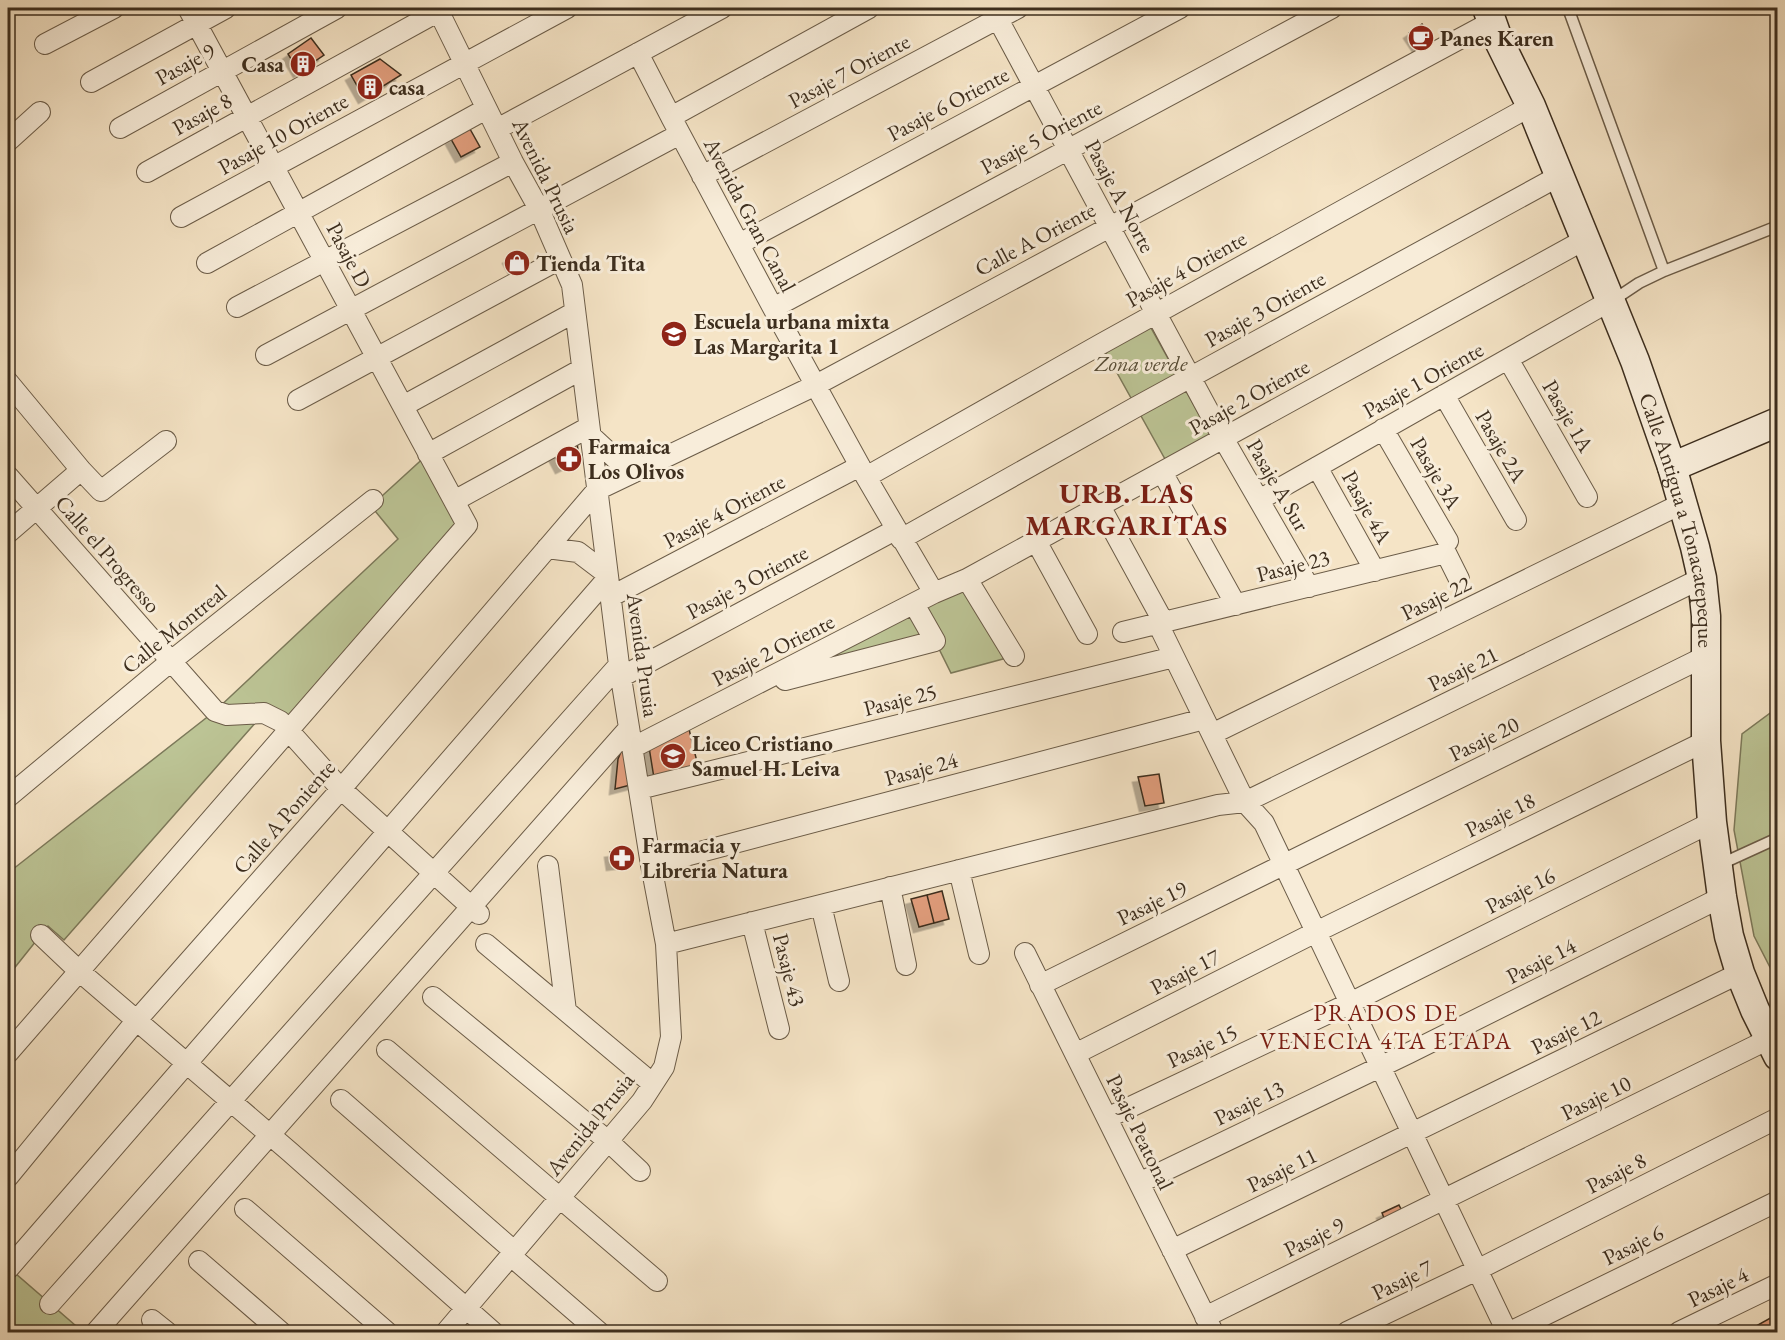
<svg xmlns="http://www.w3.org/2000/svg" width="1785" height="1340" viewBox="0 0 1785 1340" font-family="'EB Garamond',serif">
<defs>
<filter id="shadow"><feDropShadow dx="-5.5" dy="5.5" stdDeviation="0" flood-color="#0004"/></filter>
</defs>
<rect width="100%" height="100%" fill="#f5e4c6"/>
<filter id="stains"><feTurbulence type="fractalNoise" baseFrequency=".00333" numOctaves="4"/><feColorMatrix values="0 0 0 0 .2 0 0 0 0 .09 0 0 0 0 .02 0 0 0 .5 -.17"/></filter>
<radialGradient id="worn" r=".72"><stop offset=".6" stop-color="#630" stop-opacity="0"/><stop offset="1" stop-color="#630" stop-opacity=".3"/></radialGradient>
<path fill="#bcc495" stroke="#7c795a" stroke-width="1.5" d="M1146 319 1215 443 1170 468 1101 344Z
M428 454 467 525 288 730 264 713 64 940 48 926 8 976V873L215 711 398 539 371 506Z
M967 579 1014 656 951 673 935 641 748 689Z
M1777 708V981L1754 936 1734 830 1742 734Z
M8 1267 83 1332H8Z"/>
<path fill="#e29e7d" stroke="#3d2e1e" stroke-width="1.5" filter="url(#shadow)" d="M1422 24 1433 42 1419 48 1409 33Z
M311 38 324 55 299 72 288 54Z
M380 59 401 75 364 98 351 75Z
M470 129 480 147 461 157 451 139Z
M517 253 525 267 516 272 508 258Z
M577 442 579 459 561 468 552 451Z
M688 725 698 766 654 778 649 747Z
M628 735 638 783 615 789 618 759Z
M1159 774 1164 803 1145 806 1138 777Z
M624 850 626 863 612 865 610 852Z
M942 891 949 919 934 923 927 895Z
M927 895 934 923 919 927 911 899Z
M1399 1205 1404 1215 1386 1223 1382 1213Z
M1774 1316 1778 1323V1332H1759L1756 1326Z"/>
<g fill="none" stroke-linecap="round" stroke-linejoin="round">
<defs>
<path id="lane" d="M1568 8 1664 271
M1612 301 1639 283 1664 271 1778 226
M1721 864 1778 838"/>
<path id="street" d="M437 8 513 162 539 209 572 285 619 665 651 865 666 944 671 1037 664 1067 642 1101 446 1332
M869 8 671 117 773 308 866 477 934 593 967 579 1584 240
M992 8 1223 438 1309 587
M45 44 114 8
M638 53 671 117
M91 82 226 8
M120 128 337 8
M497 129 722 8
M8 141 40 112
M147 172 439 11
M702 176 1018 8
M181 217 567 8
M739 244 1180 8
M207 263 486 109
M237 307 513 162
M773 308 1332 8
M266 355 680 134
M1508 359 1587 497
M8 382 81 470
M1444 395 1516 520
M298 400 560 259
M403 406 575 312
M1383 429 1448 541
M590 435 617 460 644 467
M428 454 582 369
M1317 467 1375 571
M1162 472 1236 605
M8 476 215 711 227 715 264 713 280 721 341 789 479 914
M866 477 1101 344 1531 106
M1259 500 1610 301
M454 501 589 427
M1100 506 1164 623
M8 533 81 470 101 491 166 441
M901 539 1136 407 1559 176
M1036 541 1087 634
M547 548 578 552 607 574
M967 579 1014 656
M610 597 860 466
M1123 632 1446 553 1459 579
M1162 632 1245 802 1702 578
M621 677 895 530
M785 680 935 641 914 604
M1212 734 1681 504
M632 748 934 593
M639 789 1174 657
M8 797 170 662 373 500
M651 865 1204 719
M548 866 566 1011
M959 870 979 954
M890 887 906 965
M821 905 839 981
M752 922 779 1029
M41 935 79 971 290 1152 493 1332
M486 944 653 1084
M666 944 1218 805 1245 802 1264 823 1507 1332
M1025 953 1213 1332
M1040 985 1706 656
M433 997 608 1141 640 1171
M387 1050 657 1281
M8 1053 467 525 188 8
M1075 1054 1316 932 1706 741
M341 1100 515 1252
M1107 1118 1350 1003 1712 822
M8 1177 136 1021 341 789 597 490 816 385 1491 22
M1139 1183 1409 1053 1722 897
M245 1209 387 1332
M1172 1250 1740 973
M511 1256 599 1332
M199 1261 281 1332
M9 1268 607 579
M50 1304 619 665
M1205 1317 1769 1039
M152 1320 167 1332
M96 1332 629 728
M1347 1332 1477 1270 1778 1118
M1510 1332 1778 1201
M1679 1332 1778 1284"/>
<g id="secondary">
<path id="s1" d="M1487 8 1498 39 1531 106 1635 361 1672 467 1695 547 1702 578 1706 616V741L1712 822 1722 897 1729 936 1740 973 1755 1010 1778 1056"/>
<path d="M1672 467 1778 422"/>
</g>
</defs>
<use href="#lane" stroke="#6b5c48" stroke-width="13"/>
<use href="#street" stroke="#6b5c48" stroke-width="22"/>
<use href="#secondary" stroke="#3d2e1e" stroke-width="31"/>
<use href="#lane" stroke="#f8edda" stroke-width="10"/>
<use href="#street" stroke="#f8edda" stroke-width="20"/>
<use href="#secondary" stroke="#f8edda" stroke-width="28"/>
</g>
<defs>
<symbol id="cafe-disc" viewBox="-11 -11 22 22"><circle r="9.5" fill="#8f2418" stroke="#f8edda"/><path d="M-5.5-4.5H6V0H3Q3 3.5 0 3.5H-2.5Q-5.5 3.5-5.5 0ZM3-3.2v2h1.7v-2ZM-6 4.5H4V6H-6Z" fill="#fff"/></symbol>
<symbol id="building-disc" viewBox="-11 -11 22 22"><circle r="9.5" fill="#8f2418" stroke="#f8edda"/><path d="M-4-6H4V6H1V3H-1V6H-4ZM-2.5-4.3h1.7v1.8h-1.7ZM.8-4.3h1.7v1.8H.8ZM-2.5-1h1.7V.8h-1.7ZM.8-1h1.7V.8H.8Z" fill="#fff"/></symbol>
<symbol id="shop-disc" viewBox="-11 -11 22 22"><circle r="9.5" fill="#8f2418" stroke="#f8edda"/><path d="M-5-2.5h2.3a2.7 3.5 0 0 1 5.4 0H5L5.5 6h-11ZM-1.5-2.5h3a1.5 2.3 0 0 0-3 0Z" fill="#fff"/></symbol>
<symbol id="school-disc" viewBox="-11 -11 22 22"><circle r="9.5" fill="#8f2418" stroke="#f8edda"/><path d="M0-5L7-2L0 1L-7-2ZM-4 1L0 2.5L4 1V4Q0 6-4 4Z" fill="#fff"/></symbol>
<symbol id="pharmacy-disc" viewBox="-11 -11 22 22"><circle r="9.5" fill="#8f2418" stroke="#f8edda"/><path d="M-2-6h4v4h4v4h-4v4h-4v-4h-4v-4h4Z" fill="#fff"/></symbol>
</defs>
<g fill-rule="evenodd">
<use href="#cafe-disc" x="1406" y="23" width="30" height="30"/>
<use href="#building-disc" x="288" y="49" width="30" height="30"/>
<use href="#building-disc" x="355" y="72" width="30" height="30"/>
<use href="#shop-disc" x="502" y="248" width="30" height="30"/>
<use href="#school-disc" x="659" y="319" width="30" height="30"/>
<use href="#pharmacy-disc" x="554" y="444" width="30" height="30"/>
<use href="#school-disc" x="658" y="741" width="30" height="30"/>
<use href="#pharmacy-disc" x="607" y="843" width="30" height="30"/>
</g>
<g text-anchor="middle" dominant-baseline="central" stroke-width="6" stroke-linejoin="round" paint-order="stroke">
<g font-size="22" font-weight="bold" fill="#3d2e1e" stroke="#f8edda" text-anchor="start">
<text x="1440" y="38">Panes Karen</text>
<text x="284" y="64" text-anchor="end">Casa</text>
<text x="389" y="87">casa</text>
<text x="536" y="263">Tienda Tita</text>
<text x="694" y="321">Escuela urbana mixta<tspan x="694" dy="25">Las Margarita 1</tspan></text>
<text x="588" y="446">Farmaica<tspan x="588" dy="25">Los Olivos</tspan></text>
<text x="692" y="743">Liceo Cristiano<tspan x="692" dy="25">Samuel H. Leiva</tspan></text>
<text x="642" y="845">Farmacia y<tspan x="642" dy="25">Libreria Natura</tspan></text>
</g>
<g font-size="22" fill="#3d2e1e" stroke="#f8edda">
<text transform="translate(185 64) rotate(-29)">Pasaje 9</text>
<text transform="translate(849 71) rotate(-28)">Pasaje 7 Oriente</text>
<text transform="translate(948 104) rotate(-28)">Pasaje 6 Oriente</text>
<text transform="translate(202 114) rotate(-29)">Pasaje 8</text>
<text transform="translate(283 134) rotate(-29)">Pasaje 10 Oriente</text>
<text transform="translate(1041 137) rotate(-28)">Pasaje 5 Oriente</text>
<text transform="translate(546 176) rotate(64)">Avenida Prusia</text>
<text transform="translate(1120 196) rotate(62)">Pasaje A Norte</text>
<text transform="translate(750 215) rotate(62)">Avenida Gran Canal</text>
<text transform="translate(1035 239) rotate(-28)">Calle A Oriente</text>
<text transform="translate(349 255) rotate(62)">Pasaje D</text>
<text transform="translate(1186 269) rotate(-29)">Pasaje 4 Oriente</text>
<text transform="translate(1265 309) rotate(-29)">Pasaje 3 Oriente</text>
<text transform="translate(1423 380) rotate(-29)">Pasaje 1 Oriente</text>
<text transform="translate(1249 397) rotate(-29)">Pasaje 2 Oriente</text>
<text transform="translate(1568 416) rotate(60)">Pasaje 1A</text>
<text transform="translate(1501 446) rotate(60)">Pasaje 2A</text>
<text transform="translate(1436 473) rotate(60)">Pasaje 3A</text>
<text transform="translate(1278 485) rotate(60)">Pasaje A Sur</text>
<text transform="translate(1367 507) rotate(61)">Pasaje 4A</text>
<text transform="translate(724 511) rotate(-28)">Pasaje 4 Oriente</text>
<text stroke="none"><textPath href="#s1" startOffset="549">Calle Antigua a Tonacatepeque</textPath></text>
<text transform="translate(108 554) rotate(49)">Calle el Progresso</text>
<text transform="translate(1293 566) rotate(-14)">Pasaje 23</text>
<text transform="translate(747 582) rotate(-28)">Pasaje 3 Oriente</text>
<text transform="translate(1436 598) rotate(-26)">Pasaje 22</text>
<text transform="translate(174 629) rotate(-39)">Calle Montreal</text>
<text transform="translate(773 650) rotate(-27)">Pasaje 2 Oriente</text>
<text transform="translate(643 655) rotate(82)">Avenida Prusia</text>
<text transform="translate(1463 669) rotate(-26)">Pasaje 21</text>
<text transform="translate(900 700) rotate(-14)">Pasaje 25</text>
<text transform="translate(1484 739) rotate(-26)">Pasaje 20</text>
<text transform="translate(921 769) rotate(-15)">Pasaje 24</text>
<text transform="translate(1500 815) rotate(-26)">Pasaje 18</text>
<text transform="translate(284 817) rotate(-49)">Calle A Poniente</text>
<text transform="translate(1520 891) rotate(-27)">Pasaje 16</text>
<text transform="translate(1152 903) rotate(-26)">Pasaje 19</text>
<text transform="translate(1541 961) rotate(-27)">Pasaje 14</text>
<text transform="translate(789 970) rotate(76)">Pasaje 43</text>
<text transform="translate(1185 972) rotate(-27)">Pasaje 17</text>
<text transform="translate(1566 1032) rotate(-26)">Pasaje 12</text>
<text transform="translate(1202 1046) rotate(-25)">Pasaje 15</text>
<text transform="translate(1596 1098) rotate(-26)">Pasaje 10</text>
<text transform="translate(1249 1103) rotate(-26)">Pasaje 13</text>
<text transform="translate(590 1124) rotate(-51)">Avenida Prusia</text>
<text transform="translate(1140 1132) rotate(64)">Pasaje Peatonal</text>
<text transform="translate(1282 1170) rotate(-26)">Pasaje 11</text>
<text transform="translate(1616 1173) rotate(-27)">Pasaje 8</text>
<text transform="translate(1314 1237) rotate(-26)">Pasaje 9</text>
<text transform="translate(1633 1245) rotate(-26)">Pasaje 6</text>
<text transform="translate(1402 1280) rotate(-26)">Pasaje 7</text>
<text transform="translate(1718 1287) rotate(-26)">Pasaje 4</text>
</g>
<g font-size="22" font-style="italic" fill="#564c36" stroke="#f8edda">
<text x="1141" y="363">Zona verde</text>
</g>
<g font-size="24" letter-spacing="1.5" fill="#7a1f14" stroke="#f8edda">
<text x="1386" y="1012">PRADOS DE<tspan x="1386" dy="28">VENECIA 4TA ETAPA</tspan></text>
</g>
<g font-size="28" font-weight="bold" letter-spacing="1.5" fill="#7a1f14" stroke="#f8edda">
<text x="1127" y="493">URB. LAS<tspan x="1127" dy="32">MARGARITAS</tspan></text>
</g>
</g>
<rect width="1785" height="1340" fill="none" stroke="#f5e4c6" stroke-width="30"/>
<rect x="9" y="9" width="1767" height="1322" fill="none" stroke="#3d2e1e" stroke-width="3"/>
<rect x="15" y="15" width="1755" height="1310" fill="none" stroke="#3d2e1e" stroke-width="1.5"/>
<rect width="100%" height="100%" filter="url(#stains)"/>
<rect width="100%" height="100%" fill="url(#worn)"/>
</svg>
